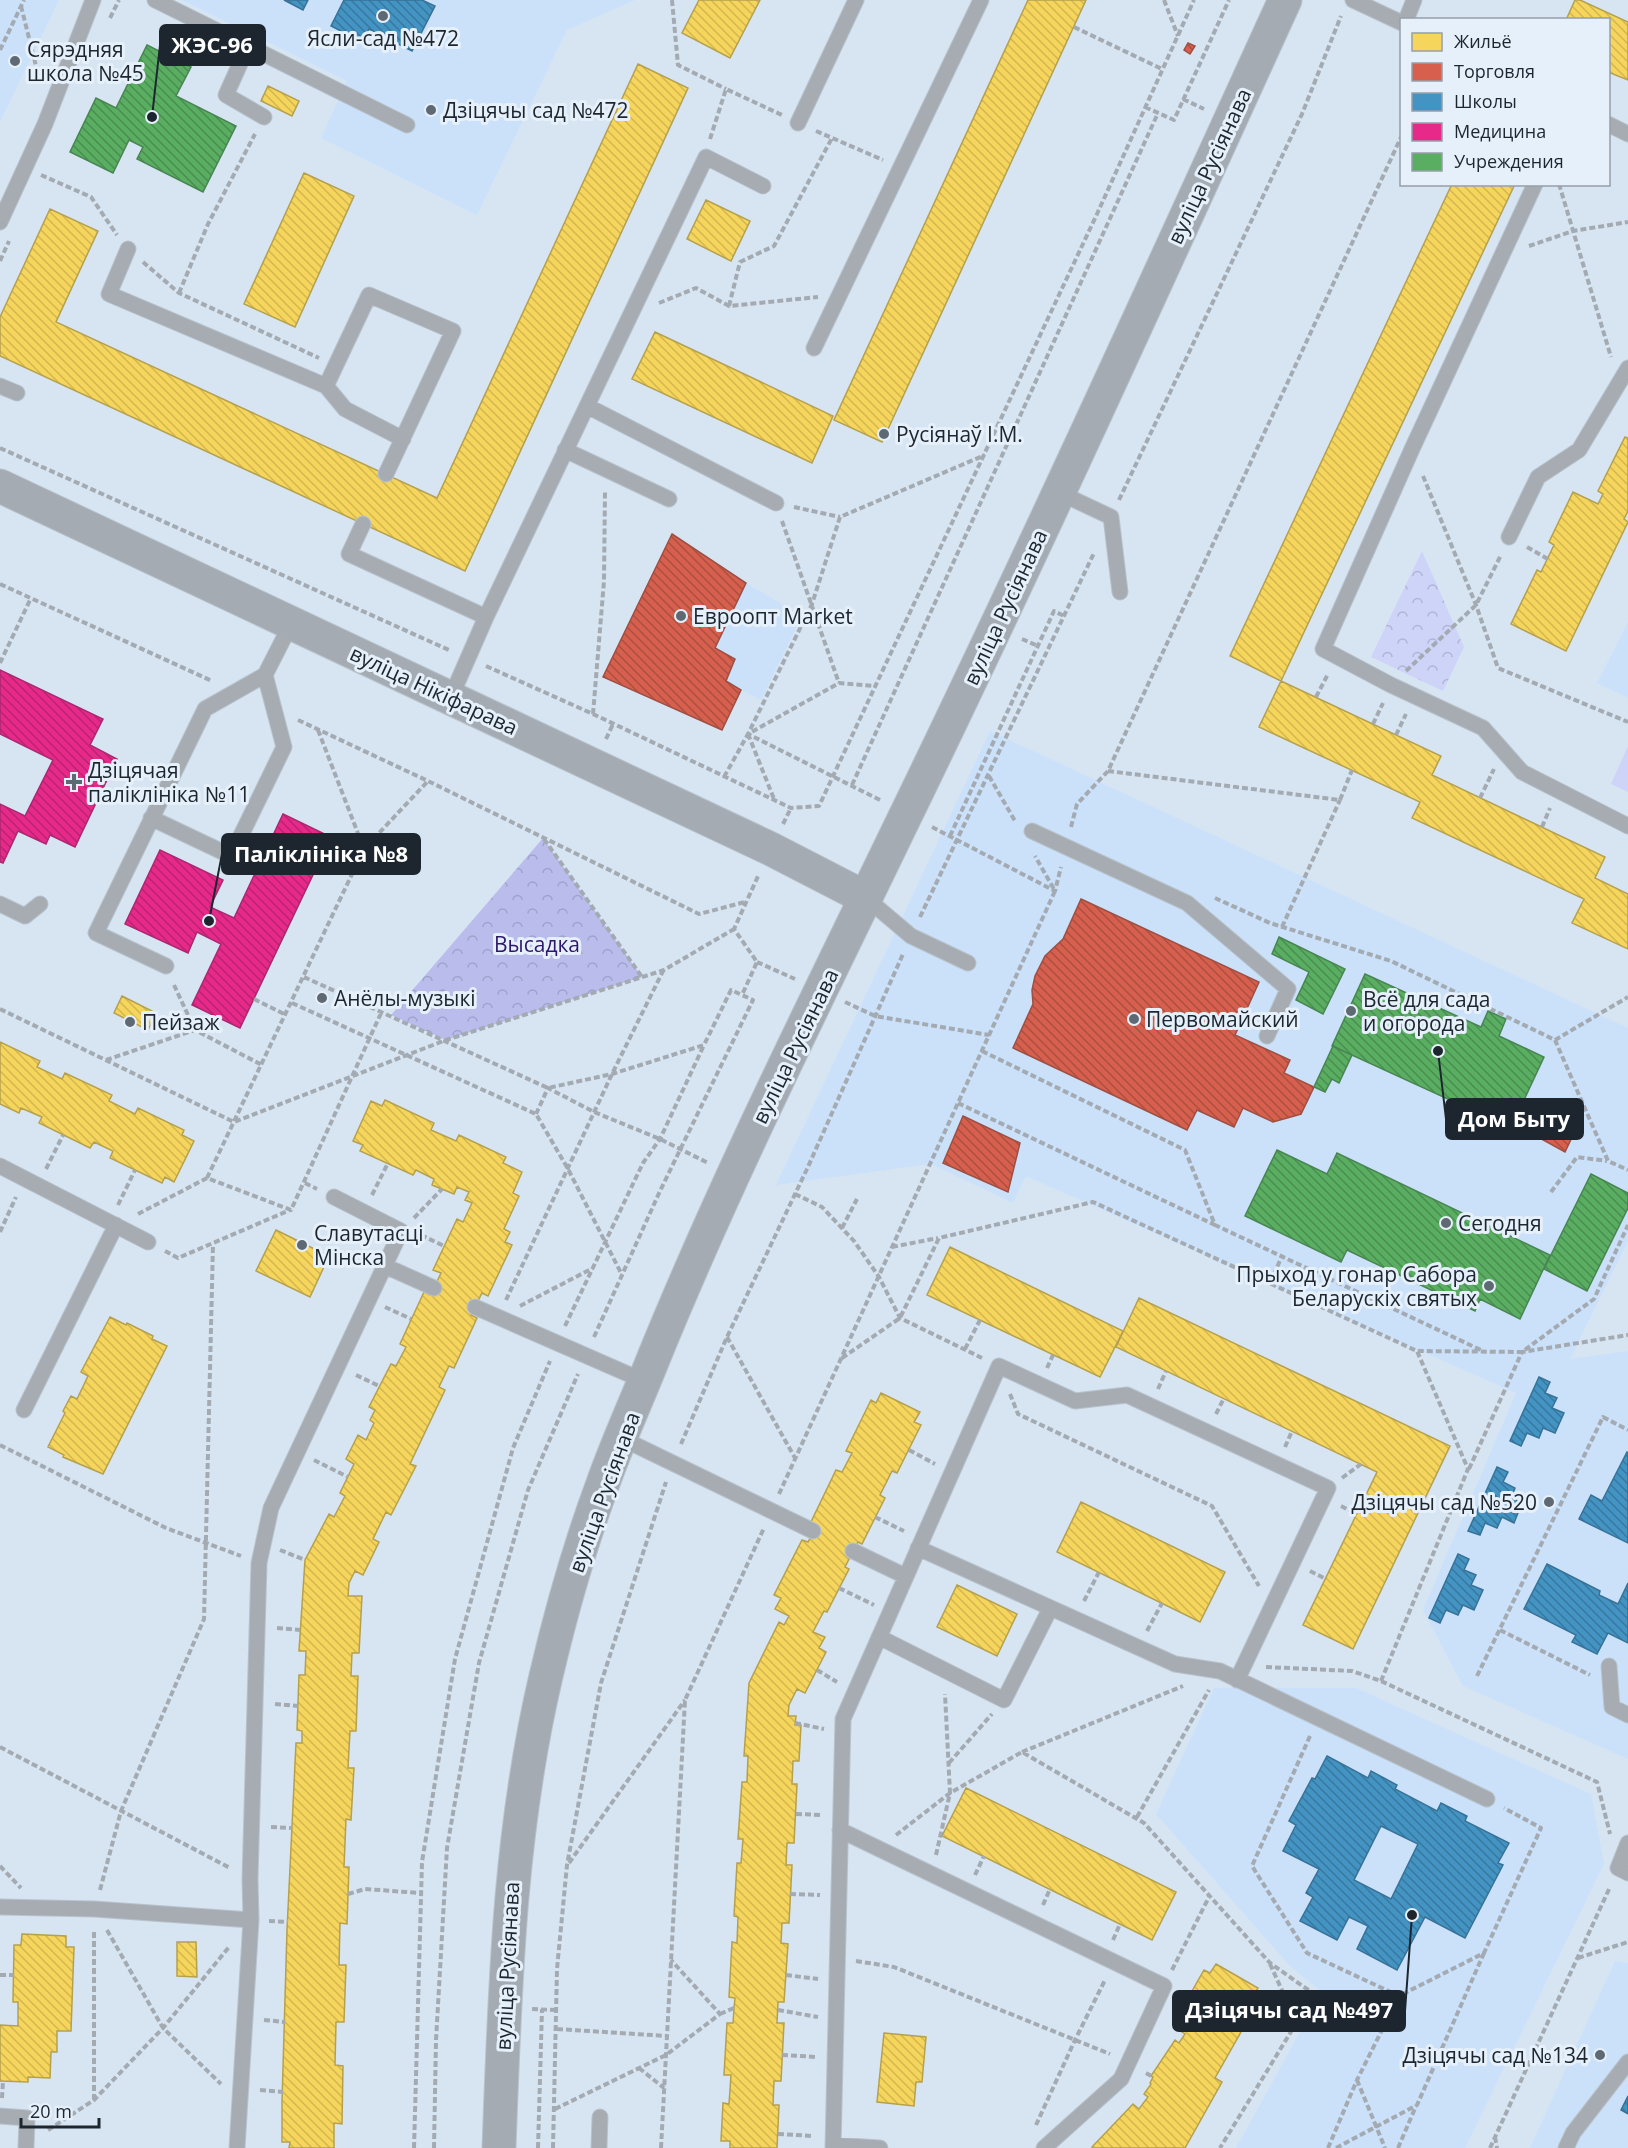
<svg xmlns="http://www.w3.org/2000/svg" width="1628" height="2148" viewBox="0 0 1628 2148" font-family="'Open Sans',sans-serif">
<defs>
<pattern id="forest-crowns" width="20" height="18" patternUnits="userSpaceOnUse" patternTransform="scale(1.5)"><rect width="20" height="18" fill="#babdec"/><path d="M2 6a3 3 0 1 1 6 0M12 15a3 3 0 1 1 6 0" fill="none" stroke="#9fa2cb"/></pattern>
<pattern id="park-crowns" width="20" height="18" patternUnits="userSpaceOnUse" patternTransform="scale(1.5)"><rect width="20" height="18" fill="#ced3f8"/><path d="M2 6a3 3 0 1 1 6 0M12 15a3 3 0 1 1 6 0" fill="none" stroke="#b0b5d5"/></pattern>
<pattern id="homes-back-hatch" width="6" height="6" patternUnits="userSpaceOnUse" patternTransform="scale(1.5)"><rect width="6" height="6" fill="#f6d55c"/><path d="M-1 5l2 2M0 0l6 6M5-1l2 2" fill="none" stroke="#d2b750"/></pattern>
<pattern id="shops-back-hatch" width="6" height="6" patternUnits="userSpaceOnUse" patternTransform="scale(1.5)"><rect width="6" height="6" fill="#d6604d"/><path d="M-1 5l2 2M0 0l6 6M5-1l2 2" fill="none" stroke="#ad4f40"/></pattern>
<pattern id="schools-back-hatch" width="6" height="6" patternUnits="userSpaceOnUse" patternTransform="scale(1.5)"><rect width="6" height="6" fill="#4393c3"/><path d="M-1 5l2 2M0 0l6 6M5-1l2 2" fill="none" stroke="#37789f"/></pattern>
<pattern id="health-back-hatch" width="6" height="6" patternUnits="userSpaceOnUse" patternTransform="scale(1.5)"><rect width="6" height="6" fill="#e7298a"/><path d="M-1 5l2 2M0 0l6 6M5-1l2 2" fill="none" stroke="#bb2371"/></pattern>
<pattern id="public-back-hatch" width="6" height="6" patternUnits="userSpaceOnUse" patternTransform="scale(1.5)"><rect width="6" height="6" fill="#5aae61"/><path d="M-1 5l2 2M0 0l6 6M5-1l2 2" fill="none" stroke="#4a8d50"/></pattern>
</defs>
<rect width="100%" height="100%" fill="#d7e5f3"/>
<path fill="#cae1f9" d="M0 0H59L0 122Z
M182 0H635L567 30 477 215 321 138 347 81Z
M672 534 746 583 802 616 761 700 741 690 722 730 603 677Z
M1628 622V698L1597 683Z
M990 731 1628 1028V1241L1570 1359 1628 1351V1759L1463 1686 1423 1610 1516 1393 1026 1176 1013 1203 931 1164 776 1185Z
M1214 1688H1356L1591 1794 1604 1864 1465 2148H1236L1322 1992 1290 1966 1156 1814Z
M1615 1961 1628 1963V2148H1530Z"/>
<path fill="url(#forest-crowns)" d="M543 838 642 977 446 1040 391 1015Z"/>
<path fill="url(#park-crowns)" d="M1422 551 1464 647 1443 691 1371 657Z"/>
<path fill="#ced3f8" d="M1628 746V792L1611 784Z"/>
<path fill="url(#homes-back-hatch)" stroke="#b5a04e" stroke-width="1.5" d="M699 0H760L730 58 682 33Z
M1028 0H1086L882 442 834 420Z
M1575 0H1580L1628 22V80L1608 72V20H1566Z
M638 64 688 88 465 571 0 356V317L50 209 98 231 56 322 437 498Z
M268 86 299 101 292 116 261 101Z
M304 173 354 196 295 327 244 304Z
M1452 184H1515L1281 681 1230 656Z
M706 200 750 221 731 261 687 239Z
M655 332 833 416 812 463 632 379Z
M1625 437 1628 438V511L1624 519 1628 522 1566 651 1511 624 1537 570 1541 572 1554 545 1549 542 1573 492 1598 504 1603 494 1598 491Z
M1281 681 1441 756 1432 775 1605 857 1595 878 1628 894V949L1572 923 1584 899 1412 818 1420 802 1259 727Z
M122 996 156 1013 148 1030 114 1013Z
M0 1042 40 1061 37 1067 62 1079 65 1073 112 1095 109 1101 135 1114 138 1108 184 1130 182 1135 194 1141 174 1182 165 1177 162 1183 110 1158 113 1151 94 1142 90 1148 39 1123 42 1117 21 1108 19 1113 0 1104Z
M385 1100 434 1123 431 1130 456 1141 459 1135 506 1157 503 1163 522 1172 513 1193 519 1196 504 1229 510 1232 505 1242 512 1245 488 1296 482 1293 471 1315 477 1318 454 1368 449 1366 439 1387 445 1390 410 1464 416 1466 391 1515 386 1512 373 1539 379 1542 363 1575 355 1571 349 1583 348 1596H362L359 1653H352L351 1676H358L356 1731H350L348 1768H354L351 1820 346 1819 344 1867H349L347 1924 340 1923 339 1965H346L344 2022H336L335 2065 343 2066 342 2124 334 2123V2148H289L290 2142H282V2102L287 1930 296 1743H302V1731L297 1730 299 1675H305L306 1651H299L305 1560 329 1514 334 1517 345 1496 340 1493 354 1464 346 1459 358 1435 366 1440 374 1423 370 1420 375 1410 369 1407 391 1364 396 1366 406 1347 400 1344 424 1292 430 1295 434 1288 441 1273 433 1270 457 1219 463 1222 472 1203 465 1200 469 1192 457 1187 454 1194 432 1185 434 1179 416 1170 413 1175 360 1151 363 1145 353 1141 371 1101 382 1106Z
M276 1230 329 1256 310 1297 256 1271Z
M950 1247 1123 1331 1100 1377 927 1295Z
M1139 1298 1450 1446 1353 1649 1303 1625 1377 1472 1116 1347Z
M110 1317 126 1325 127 1323 153 1336 152 1339 167 1346 103 1474 63 1457 64 1455 48 1447 65 1413 63 1411 71 1396 77 1399 88 1376 81 1372Z
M881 1393 920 1412 914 1422 921 1425 897 1473 892 1471 880 1495 885 1498 862 1544 858 1542 845 1567 849 1569 827 1612 824 1611 813 1632 825 1637 819 1648 826 1652 805 1693 797 1689 789 1705 788 1716H796L795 1725H801L799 1761H793L792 1784H797L794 1843H787L786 1865H792L789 1923H782L781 1943 788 1944 784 2002H778L777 2023H784L781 2081H774L773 2105H779L777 2148H730V2141H721L723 2103 729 2104 731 2075H724L727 2023H733L734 2008 735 1998 729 1997 732 1942 737 1943 738 1917 734 1916 737 1863H741L743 1839H738L742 1782H747L748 1756H744L749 1683 779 1622 784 1625 789 1616 775 1609 781 1598 774 1595 802 1540 808 1542 816 1527 810 1524 836 1470 842 1472 852 1453 846 1451 871 1400 876 1403Z
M1081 1502 1225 1572 1200 1622 1057 1552Z
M957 1585 1017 1614 997 1656 937 1627Z
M966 1788 1176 1892 1152 1940 942 1836Z
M22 1934 66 1936V1947H74L71 2031H57V2052H51L50 2078 28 2077V2082L0 2081V2025L18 2026V2002H13L14 1945H21Z
M177 1942H196L197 1977 177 1976Z
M1216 1964 1258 1988 1252 1998 1258 2002 1215 2078 1222 2082 1185 2148H1093L1092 2147 1133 2104 1139 2109 1148 2097 1144 2094 1151 2084 1150 2083 1153 2077 1151 2076 1175 2040 1179 2043 1185 2034 1179 2030 1185 2020 1180 2017 1186 2008 1184 2007 1188 1998 1204 1970 1210 1973Z
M884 2033 926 2037 922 2082H916L914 2106 877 2102Z"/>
<path fill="url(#shops-back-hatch)" stroke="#9e4f44" stroke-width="1.5" d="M1188 43 1195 46 1190 54 1184 50Z
M672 534 746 583 715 648 735 659 726 681 741 690 722 730 603 677Z
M1081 899 1259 982 1235 1035 1290 1060 1284 1073 1314 1087 1301 1114 1273 1122 1243 1108 1234 1127 1197 1110 1187 1130 1013 1048 1033 1004 1032 990 1035 976 1045 956 1063 939Z
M1544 1115 1575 1131 1565 1152 1534 1135Z
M963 1116 1020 1143 1008 1192 943 1163Z"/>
<path fill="url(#schools-back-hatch)" stroke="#387297" stroke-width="1.5" fill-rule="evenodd" d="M284 0H308L303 10Z
M344 0H422L435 6 412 51 369 29 362 42 331 26Z
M1539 1377 1550 1382 1545 1393 1557 1398 1552 1408 1564 1413 1555 1433 1543 1428 1539 1438 1527 1433 1521 1446 1510 1441Z
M1627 1452 1628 1453V1543L1579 1519 1591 1495 1602 1501Z
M1497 1467 1508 1472 1503 1482 1515 1488 1511 1498 1522 1503 1514 1523 1502 1517 1497 1528 1485 1523 1480 1535 1468 1531Z
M1458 1554 1469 1559 1464 1570 1476 1575 1471 1585 1483 1590 1474 1610 1463 1605 1458 1615 1446 1610 1440 1623 1429 1618Z
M1547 1564 1600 1591 1599 1595 1618 1604 1628 1583V1643L1608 1633 1597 1654 1572 1642 1576 1635 1524 1609Z
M1327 1756 1368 1778 1371 1771 1397 1785 1395 1789 1437 1811 1441 1803 1467 1816 1465 1821 1509 1843 1498 1863 1503 1865 1465 1938 1425 1917 1397 1970 1357 1949 1368 1926 1349 1917 1337 1940 1300 1921 1313 1897 1306 1893 1319 1869 1283 1851 1296 1825 1289 1821 1312 1778 1315 1779ZM1381 1826 1418 1844 1391 1899 1354 1880Z
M1628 2096V2114L1621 2110Z"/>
<path fill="url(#health-back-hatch)" stroke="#aa286f" stroke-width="1.5" d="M0 670 103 719 90 745 117 759 75 847 50 835 46 844 18 831 3 863 0 862V804L25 816 53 760 0 734Z
M283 814 331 837 240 1028 192 1005 221 944 197 932 188 953 125 924 160 850 223 880 210 907 234 918Z"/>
<path fill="url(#public-back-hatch)" stroke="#488552" stroke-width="1.5" d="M147 45 191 67 176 96 236 126 203 192 137 159 143 147 129 140 113 173 70 152 96 98 116 108Z
M1279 937 1345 969 1323 1014 1296 1000 1309 972 1272 954Z
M1365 974 1481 1027 1488 1011 1506 1019 1499 1036 1544 1057 1511 1128 1332 1046Z
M1333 1046 1352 1055 1339 1083 1332 1079 1325 1092 1314 1087Z
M1277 1150 1327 1174 1337 1153 1550 1255 1520 1319 1480 1299 1475 1311 1347 1250 1341 1262 1245 1216Z
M1591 1174 1628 1193V1208L1587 1291 1544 1269Z"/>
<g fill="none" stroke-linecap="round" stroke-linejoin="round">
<defs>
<path id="lane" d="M155 0 248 46 226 95 264 117
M1353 0 1402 23
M1406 20 1414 0
M248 46 407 125
M798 123 856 0
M1608 124 1628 134
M1535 184 1412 449 1323 649 1391 685 1483 728 1522 772 1628 826
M0 222 45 124 93 0
M128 249 109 294 326 386 345 409 403 439
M814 348 981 0
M0 386 17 393
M326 386 369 295 453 331 386 474
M587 406 776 503
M565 450 669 499
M1060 493 1111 517 1120 592
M363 524 349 554 486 617
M1509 537 1538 477 1579 450 1628 368
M451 697 486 617 706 157 763 186
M151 818 231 856 284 747 265 675
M1032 831 1187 903 1288 989 1267 1036
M866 898 911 936 968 963
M0 904 25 916 40 904
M166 966 96 933 205 709 265 675 291 624
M0 1166 148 1242
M385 1266 434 1288
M475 1307 644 1381
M24 1410 116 1225
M621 1438 813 1531
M918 1548 1175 1664 1220 1671 1487 1799
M853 1551 905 1576
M879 1637 1004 1700 1050 1609
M1609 1666 1612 1707 1628 1715
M840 1830 1164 1986 1121 2079 1044 2148
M1628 1843 1618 1868 1628 1873
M0 1907 94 1909 251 1920
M0 2116 27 2118 26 2148
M833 2145 880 2148
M237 2148 251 1920 250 1879 259 1563 271 1508 401 1231 334 1197
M599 2148 600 2117
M833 2148 843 1719 999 1366 1075 1401 1127 1395 1328 1488 1237 1680
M1566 2148 1573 2133 1628 2062"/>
<path id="secondary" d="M0 486 771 849 866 898
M499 2148C505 1987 509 1833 546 1676 561 1612 579 1548 602 1486 617 1443 637 1400 654 1357 727 1178 814 1005 898 831 1032 556 1158 278 1285 0"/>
</defs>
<use href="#lane" stroke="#b8c3cd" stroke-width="17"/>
<use href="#secondary" stroke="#b8c3cd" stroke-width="35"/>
<path stroke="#a4aab2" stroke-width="4" stroke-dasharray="6 3" stroke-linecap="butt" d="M672 0 678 65 726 89
M1164 0 1178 36
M21 6 40 82
M110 18 119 0
M1074 27 1162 69
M0 50 24 0
M1183 99 1204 109
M1145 107 1174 120 1229 0
M816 131 883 160
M710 139 726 89 782 115
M41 175 91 197 117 235
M1559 184 1611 357
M1529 246 1573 231 1628 222
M0 261 9 241
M143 262 179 293 319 358
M179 293 208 224 255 134
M659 303 696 288 729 306 818 297
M729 306 740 262 774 246 832 138
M0 448 449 650
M1423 476 1476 605 1498 668 1628 722
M1119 500 1302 114 1341 16
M794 507 840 517
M782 521 839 683
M1527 547 1548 559
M0 584 212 681
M1022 639 1038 646
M0 663 31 598
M486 666 593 714 791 808 819 806 1097 214 1194 0
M1406 671 1476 605 1501 555
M1316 697 1328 674
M593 714 604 581 605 490
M298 720 428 781 699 914 745 902
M1373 724 1383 703
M318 730 364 849
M748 734 774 799
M1396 735 1406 714
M606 739 613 724
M1108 771 1340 800 1352 770
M989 776 1015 821
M724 777 748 734 839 683 875 686
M852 785 1158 113
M1480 798 1494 769
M880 800 748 734 812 604 840 517 985 455
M783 824 791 808
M932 827 1055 891 1061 867
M1071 827 1077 804 1108 771 1402 135
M1542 827 1550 808
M950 836 1054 611 1064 616
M544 839 642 977
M1215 898 1270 923 1391 961 1555 1040 1608 1161 1628 1170
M920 917 1094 553
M1282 927 1340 800
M757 962 795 979
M304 977 548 1088 612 1074 704 1045 731 990 742 995
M174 985 195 1030
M254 999 286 1015
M845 1002 875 1016 989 1035
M292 1003 536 1114 568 1169 621 1273
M0 1009 234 1122 446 1040 664 970 734 929
M1555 1040 1628 997
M982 1051 1185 1150 1215 1225 1483 1351
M106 1060 195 1030 262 1065
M958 1103 1215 1225
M536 1114 548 1088 594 1112 660 1139 708 1163
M46 1169 63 1135
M207 1178 364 849 428 781
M305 1183 317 1189
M1551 1192 1577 1157 1607 1161
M795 1194 822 1207 854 1241 879 1277 900 1318 982 1358
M372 1195 388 1163
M118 1205 135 1170
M138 1214 207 1178 291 1210 382 1011
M414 1218 442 1189
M842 1228 857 1199
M0 1232 16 1197
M421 1235 444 1246
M892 1247 938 1238
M165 1251 178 1258 290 1210
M1270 1283 1282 1256
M506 1300 612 1074 663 971
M520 1306 593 1268
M385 1307 411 1319
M565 1326 643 1163 660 1139 704 1045
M594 1337 660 1191 753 1000 742 995 757 962 734 929 759 874
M727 1337 795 1458
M965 1349 980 1320
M842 1358 900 1318 939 1238 1093 1202 1417 1351 1522 1352 1594 1299 1628 1225
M1047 1368 1053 1355
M356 1375 379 1386
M1158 1389 1166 1371
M1010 1394 1018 1414 1212 1506 1259 1586
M1216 1414 1224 1398
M681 1444 727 1337 807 1169 903 954
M0 1445 166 1528 241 1556
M1285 1447 1292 1431
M909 1450 935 1464
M314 1460 348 1477
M1469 1469 1522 1352 1628 1335
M1342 1478 1361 1464
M779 1494 1055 891 1035 856
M1341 1506 1357 1514
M875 1517 904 1531
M280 1550 305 1560
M1310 1571 1326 1579
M839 1588 874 1605
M1084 1601 1099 1572
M277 1628 300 1630
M1500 1630 1590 1675
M1147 1631 1162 1603
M1266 1667 1352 1671 1381 1681 1597 1782 1610 1834
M817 1670 837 1682
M1477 1676 1603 1417 1628 1430
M1381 1681 1468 1469 1417 1351
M275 1704 298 1706
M795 1723 824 1729
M1310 1736 1252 1866 1307 1953 1399 1996 1484 1953 1541 1828 1504 1808
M0 1747 230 1868
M1022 1752 1183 1686
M949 1763 992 1714
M796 1814 822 1815
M1137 1817 1209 1690
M271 1827 291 1828
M896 1835 950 1793 1022 1752 1144 1823 1270 1963 1314 1994 1220 2148
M936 1855 950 1793 945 1694
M569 1863 685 1700
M0 1866 21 1888
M975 1875 984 1856
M100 1890 121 1811 204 1619 213 1244
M348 1894 365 1889 420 1893
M790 1894 820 1895
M1043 1905 1050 1889
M269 1921 288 1922
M107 1930 163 2028 221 2084
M1113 1940 1120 1924
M1578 1958 1628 1942
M856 1961 894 1967 1110 2054
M1270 1964 1285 1997 1291 2031
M1172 1970 1210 1895
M0 1975H14
M786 1975 818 1979
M532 2009 556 2010
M778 2010 818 2017
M720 2014 734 2008
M264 2020 285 2022
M557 2029 667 2036
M782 2055 817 2057
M639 2068 664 2088
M1146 2073 1153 2077
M1357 2080 1385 2148
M260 2090 283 2092
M2 2098 3 2081
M94 2100V1930
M555 2109 666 2055 720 2014 671 1960
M1036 2125 1075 2040 1105 1980
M48 2130 94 2100 163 2028 229 1947
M778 2134 813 2136
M1495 2137 1497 2148
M414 2148 422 1862 455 1659 513 1448 550 1361
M434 2148 436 2040 447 1848 479 1663 528 1490 578 1374
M538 2148 542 2009
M553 2148 557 1969 567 1865 601 1683 666 1482
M661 2148 685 1700 764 1528
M1328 2148 1357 2080 1399 1996
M1336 2148 1417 2105 1484 1953
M1398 2148 1416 2106
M1490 2148 1610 1887"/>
<use href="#lane" stroke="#a7acb2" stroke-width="15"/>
<use href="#secondary" stroke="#a5abb3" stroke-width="33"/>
</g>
<g fill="#5e6974" stroke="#e6f0fa" stroke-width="2">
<circle cx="383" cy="16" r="6"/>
<circle cx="15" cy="61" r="6"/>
<circle cx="431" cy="110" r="6"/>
<circle cx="884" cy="434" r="6"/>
<circle cx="681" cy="616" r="6"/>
<path d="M71 773h6v6h6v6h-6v6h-6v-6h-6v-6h6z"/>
<circle cx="322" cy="998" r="6"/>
<circle cx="1351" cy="1011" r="6"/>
<circle cx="1134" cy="1019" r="6"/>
<circle cx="130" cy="1022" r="6"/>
<circle cx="1446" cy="1223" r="6"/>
<circle cx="302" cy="1245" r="6"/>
<circle cx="1489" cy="1286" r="6"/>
<circle cx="1549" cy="1502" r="6"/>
<circle cx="1600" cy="2055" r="6"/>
</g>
<g text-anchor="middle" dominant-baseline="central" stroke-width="6" stroke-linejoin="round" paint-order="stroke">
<g font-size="21" fill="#1d262f" stroke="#e6f0fa" text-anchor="start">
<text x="383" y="38" text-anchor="middle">Ясли-сад №472</text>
<text x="27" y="49">Сярэдняя<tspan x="27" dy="24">школа №45</tspan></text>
<text x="443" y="110">Дзіцячы сад №472</text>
<text x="896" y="434">Русіянаў І.М.</text>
<text x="693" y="616">Евроопт Market</text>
<text x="88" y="770">Дзіцячая<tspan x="88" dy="24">паліклініка №11</tspan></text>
<text x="334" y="998">Анёлы-музыкі</text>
<text x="1363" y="999">Всё для сада<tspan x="1363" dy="24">и огорода</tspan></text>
<text x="1146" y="1019">Первомайский</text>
<text x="142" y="1022">Пейзаж</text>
<text x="1458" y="1223">Сегодня</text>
<text x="314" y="1233">Славутасці<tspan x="314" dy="24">Мінска</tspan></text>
<text x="1477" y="1274" text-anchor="end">Прыход у гонар Сабора<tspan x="1477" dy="24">Беларускіх святых</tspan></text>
<text x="1537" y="1502" text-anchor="end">Дзіцячы сад №520</text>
<text x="1588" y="2055" text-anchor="end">Дзіцячы сад №134</text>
</g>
<g font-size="21" fill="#1d262f" stroke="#e6f0fa">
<text transform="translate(1209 166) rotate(-65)">вуліца Русіянава</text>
<text transform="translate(1005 607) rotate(-65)">вуліца Русіянава</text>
<text transform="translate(434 690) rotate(25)">вуліца Нікіфарава</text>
<text transform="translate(795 1046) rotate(-64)">вуліца Русіянава</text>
<text transform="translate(604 1492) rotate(-70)">вуліца Русіянава</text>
<text transform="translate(507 1966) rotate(-87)">вуліца Русіянава</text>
</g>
<g font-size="21" fill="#2d166b" stroke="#e6f0fa">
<text x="537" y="944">Высадка</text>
</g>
</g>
<path fill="none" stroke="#1d262f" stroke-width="2" d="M152 117L160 45M209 921L222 854M1438 1051L1446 1119M1412 1915L1405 2011"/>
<g fill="#1d262f" stroke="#e6f0fa" stroke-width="2">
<circle cx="152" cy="117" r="6"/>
<circle cx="209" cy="921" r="6"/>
<circle cx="1438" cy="1051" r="6"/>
<circle cx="1412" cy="1915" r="6"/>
</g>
<g fill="#1d262f" stroke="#1d262f" stroke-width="2">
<rect x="160" y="25" width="105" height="40" rx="6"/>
<rect x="222" y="834" width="198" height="40" rx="6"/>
<rect x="1446" y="1099" width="137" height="40" rx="6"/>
<rect x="1173" y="1991" width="232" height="40" rx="6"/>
</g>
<g font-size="22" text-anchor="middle" font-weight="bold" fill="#fff">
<text x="212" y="53">ЖЭС-96</text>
<text x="321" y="862">Паліклініка №8</text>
<text x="1514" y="1127">Дом Быту</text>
<text x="1289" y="2018">Дзіцячы сад №497</text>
</g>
<rect x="1400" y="18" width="210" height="168" fill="#e6f0fa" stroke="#969fa9" stroke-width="1.5"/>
<rect x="1412" y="33" width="30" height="18" fill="#f6d55c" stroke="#969fa9" stroke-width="1.5"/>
<text x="1454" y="48" font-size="18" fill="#1d262f">Жильё</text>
<rect x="1412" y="63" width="30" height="18" fill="#d6604d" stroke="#969fa9" stroke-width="1.5"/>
<text x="1454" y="78" font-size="18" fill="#1d262f">Торговля</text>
<rect x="1412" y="93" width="30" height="18" fill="#4393c3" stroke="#969fa9" stroke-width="1.5"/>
<text x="1454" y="108" font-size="18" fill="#1d262f">Школы</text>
<rect x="1412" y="123" width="30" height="18" fill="#e7298a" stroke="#969fa9" stroke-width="1.5"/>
<text x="1454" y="138" font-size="18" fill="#1d262f">Медицина</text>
<rect x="1412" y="153" width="30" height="18" fill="#5aae61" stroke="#969fa9" stroke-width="1.5"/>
<text x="1454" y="168" font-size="18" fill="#1d262f">Учреждения</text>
<path d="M21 2118v9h78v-9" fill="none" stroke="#1d262f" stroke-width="3"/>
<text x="30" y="2118" font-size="18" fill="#1d262f" stroke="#e6f0fa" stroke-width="4.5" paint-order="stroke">20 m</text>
</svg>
